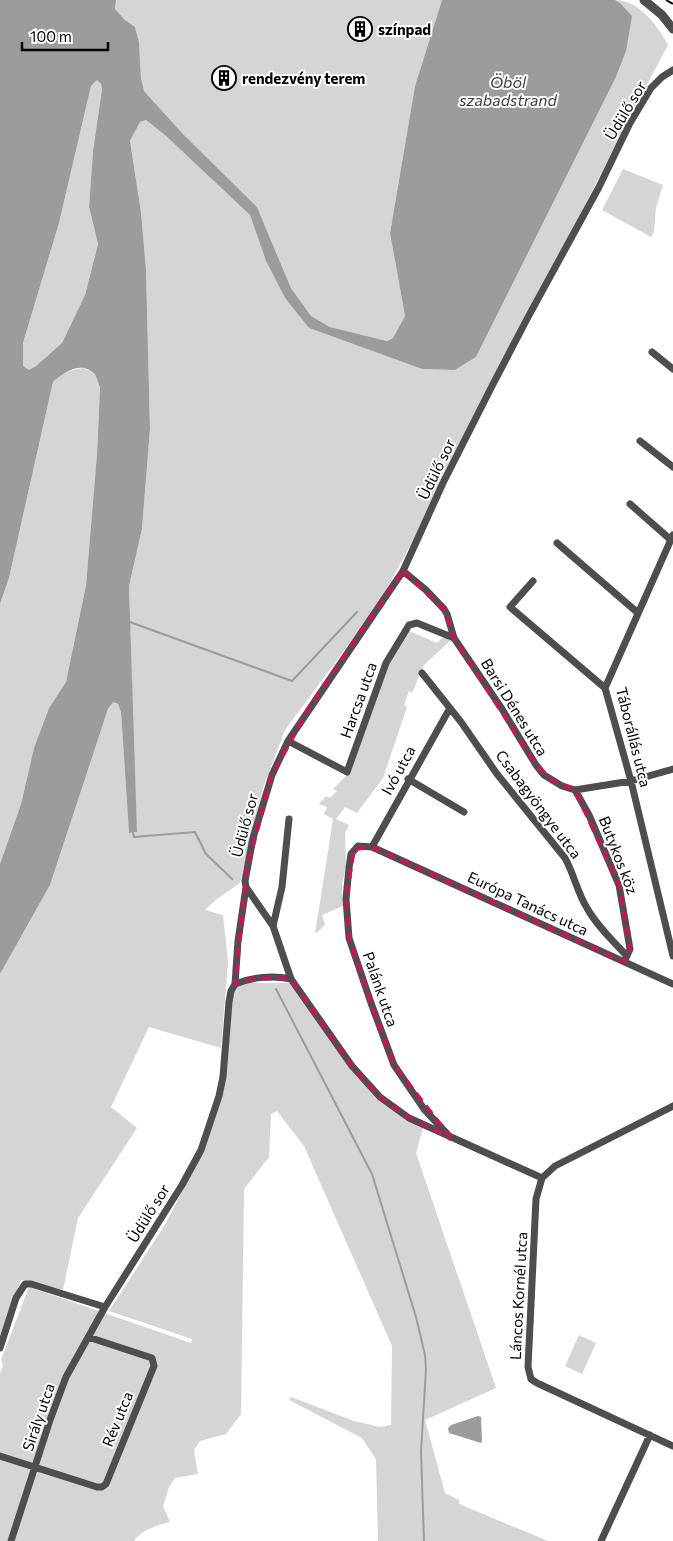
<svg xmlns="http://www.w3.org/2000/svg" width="673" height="1541" viewBox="0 0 673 1541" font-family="Commissioner,sans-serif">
<rect width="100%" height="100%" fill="#fff"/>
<path fill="#d5d5d5" d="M116 0H442L415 86 390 233 405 316 393 338 387 341 330 327 311 316 291 288 257 207 183 134 144 91 141 78 139 42 135 27 125 20 115 9Z
M615 0C639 0 658 26 668 45L636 105 415 537 377 606 285 730 263 788 240 883 217 899 205 910 223 915 228 962 221 1048 149 1027 111 1107 137 1128 78 1218 63 1290 21 1280 0 1336V974L50 885 108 709 113 702 118 704 121 712 129 833 136 832 129 586 142 529 150 429 146 269 141 212 130 141 140 122 146 120 166 136 250 215 266 261 285 298 309 328 422 369 455 370 476 357 616 77 626 51 620 3Z
M97 80 101 84 102 89 93 151 89 207 98 244 85 295 62 343 36 366 29 370 23 366V343L59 223 91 86Z
M623 169 663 185 656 208 654 232 651 237 602 210Z
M84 368 95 374 100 386 97 454 86 585 66 682 49 708 34 748 21 804 0 864V604L9 578 53 382C62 373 72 369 84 368Z
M407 630 437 643 444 636 452 639 424 665 412 693 409 691 404 705 407 707 383 778 357 813 345 807 336 819 349 825 345 833 346 866 342 885 343 906 322 915 325 925 315 934 333 819 324 814 327 807 319 804 326 796 330 798 337 791 333 789 347 775 387 665Z
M246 983H291L338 1049 380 1097 423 1128 416 1153 496 1388 425 1420 445 1493 459 1500V1504L548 1541H378L376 1459 362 1438 289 1400 291 1397 354 1421 380 1427 391 1425 392 1346 304 1146 277 1111 271 1114 269 1157 244 1189 241 1414 226 1434 200 1441 194 1450 198 1474 175 1478 169 1487 163 1506 170 1522C158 1525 141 1530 134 1541H0V1373L3 1366 1 1360 29 1287 191 1343 192 1339 109 1311 166 1223 201 1155 219 1101 233 987Z
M579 1335 596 1343 582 1374 565 1366Z"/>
<path fill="#9c9c9c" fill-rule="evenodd" d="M0 0H116L115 9 125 20 135 27 139 42 141 78 144 91 183 134 257 207 291 288 311 316 330 327 387 341 393 338 405 316 390 233 415 86 442 0H615L620 3 632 16 626 51 616 77 476 357 455 370 422 369 309 328 285 298 266 261 250 215 166 136 146 120 140 122 130 141 141 212 146 269 150 429 142 529 129 586 137 832 129 833 121 712 118 704 113 702 108 709 50 885 0 974V864L21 804 34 748 49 708 66 682 86 585 97 454 100 387 95 374C92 372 87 368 84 368 74 366 60 375 53 382L9 578 0 604ZM97 80 101 84 102 89 93 151 89 207 98 244 85 295 62 343 36 366 29 370 23 366V343L59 223 91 86Z
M478 1416 481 1417 482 1441 481 1443 449 1433 448 1428 451 1425Z"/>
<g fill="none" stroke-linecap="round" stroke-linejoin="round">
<path stroke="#9c9c9c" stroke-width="2" d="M127 621 292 681 357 612
M133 833 134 837 195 832 206 854 232 879
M276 989 372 1174 416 1317 425 1355 426 1369 421 1452 424 1541"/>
<path stroke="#4e4e4e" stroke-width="7" d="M652 352 673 369
M640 441 673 467
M630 504 671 540
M673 535 605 688 631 781 673 956
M557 543 638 613
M403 571 426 590 444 609 447 614 454 638 502 709 536 765 544 775 562 786 575 790 631 781 673 769
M533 581 510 607 605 688
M422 673 461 722 497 774 565 858C574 874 577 892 587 908 597 926 613 941 627 956
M288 741 347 772 386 663 409 625 417 623 454 638
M408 779 464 812
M575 790 589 815 619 885 630 949 625 960
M372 847 450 708
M246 887 273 926 291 979
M273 926 282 887 289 819
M235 984C252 977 273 975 291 979L352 1066 380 1097 409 1118 542 1178
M673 1106 555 1166 542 1178 536 1199 528 1367 531 1379 537 1383 673 1446
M450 1137 424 1109 394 1065 371 1003 349 938 346 899 349 868 351 854 358 846 372 847 673 984
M0 1348 16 1298 25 1284H31L105 1307
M0 1456 97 1487H102L106 1484 154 1366 152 1358 88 1337
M11 1541 50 1420 66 1377 105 1307 182 1185 201 1150 219 1096 223 1077 229 1002 231 991 235 984 238 941 246 887 245 881 253 838 272 775 288 741 403 571 443 483 491 388 527 319 599 187 630 123 651 88 662 77 673 70
M601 1541 650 1435"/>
<path stroke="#4e4e4e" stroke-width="9" d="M644 0 662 15 673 29"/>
<path stroke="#000" stroke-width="2" stroke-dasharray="8 2.5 1 2.5" stroke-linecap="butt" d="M666 0 673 4"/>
</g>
<path fill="none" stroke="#c2185b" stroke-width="4" stroke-dasharray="10 6" stroke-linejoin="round" d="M403 571 444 609 454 638 536 765 552 780 575 790 619 885 630 949 624 962 372 847 354 849 346 899 349 938 371 1003 394 1065 450 1137 409 1118 380 1097 352 1066 291 979 256 978 235 984 247 868 272 775 310 706Z"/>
<defs>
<symbol id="building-ring" viewBox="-11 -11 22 22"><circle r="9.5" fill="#fff" stroke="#000" stroke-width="1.5"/><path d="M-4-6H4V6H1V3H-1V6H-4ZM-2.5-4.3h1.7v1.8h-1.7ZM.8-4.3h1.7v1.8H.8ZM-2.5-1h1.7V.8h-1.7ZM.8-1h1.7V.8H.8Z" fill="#000"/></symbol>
</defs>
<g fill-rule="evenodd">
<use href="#building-ring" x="346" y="15" width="28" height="28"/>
<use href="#building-ring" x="210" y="64" width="28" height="28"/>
</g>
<g text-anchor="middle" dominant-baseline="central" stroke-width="4" stroke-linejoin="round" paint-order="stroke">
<g font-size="15" font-weight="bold" fill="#000" stroke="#fff" text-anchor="start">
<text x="378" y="29">színpad</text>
<text x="242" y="78">rendezvény terem</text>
</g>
<g font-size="15" fill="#000" stroke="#fff">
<text transform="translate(625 110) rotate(-59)">Üdülő sor</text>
<text transform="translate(436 469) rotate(-64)">Üdülő sor</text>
<text transform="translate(358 700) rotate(-70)">Harcsa utca</text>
<text transform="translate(515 707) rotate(58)">Barsi Dénes utca</text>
<text transform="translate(634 737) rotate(76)">Táborállás utca</text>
<text transform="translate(398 770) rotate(-61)">Ivó utca</text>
<text transform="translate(539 804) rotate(53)">Csabagyöngye utca</text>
<text transform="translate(244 825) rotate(-75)">Üdülő sor</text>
<text transform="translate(619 855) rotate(69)">Butykos köz</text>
<text transform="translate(528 903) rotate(25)">Európa Tanács utca</text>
<text transform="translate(381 989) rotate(71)">Palánk utca</text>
<text transform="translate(148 1213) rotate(-58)">Üdülő sor</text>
<text transform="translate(518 1296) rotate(-87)">Láncos Kornél utca</text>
<text transform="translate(38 1417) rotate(-71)">Sirály utca</text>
<text transform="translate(117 1419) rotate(-68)">Rév utca</text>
</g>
<g font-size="16" font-style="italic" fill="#3d3d3d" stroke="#fff">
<text x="508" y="81">Öböl<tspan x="508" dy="18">szabadstrand</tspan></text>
</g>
</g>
<path d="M22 42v8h86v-8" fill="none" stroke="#000000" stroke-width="2.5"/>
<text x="30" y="42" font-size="15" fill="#000000" stroke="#ffffff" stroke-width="4" paint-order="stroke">100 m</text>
</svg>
